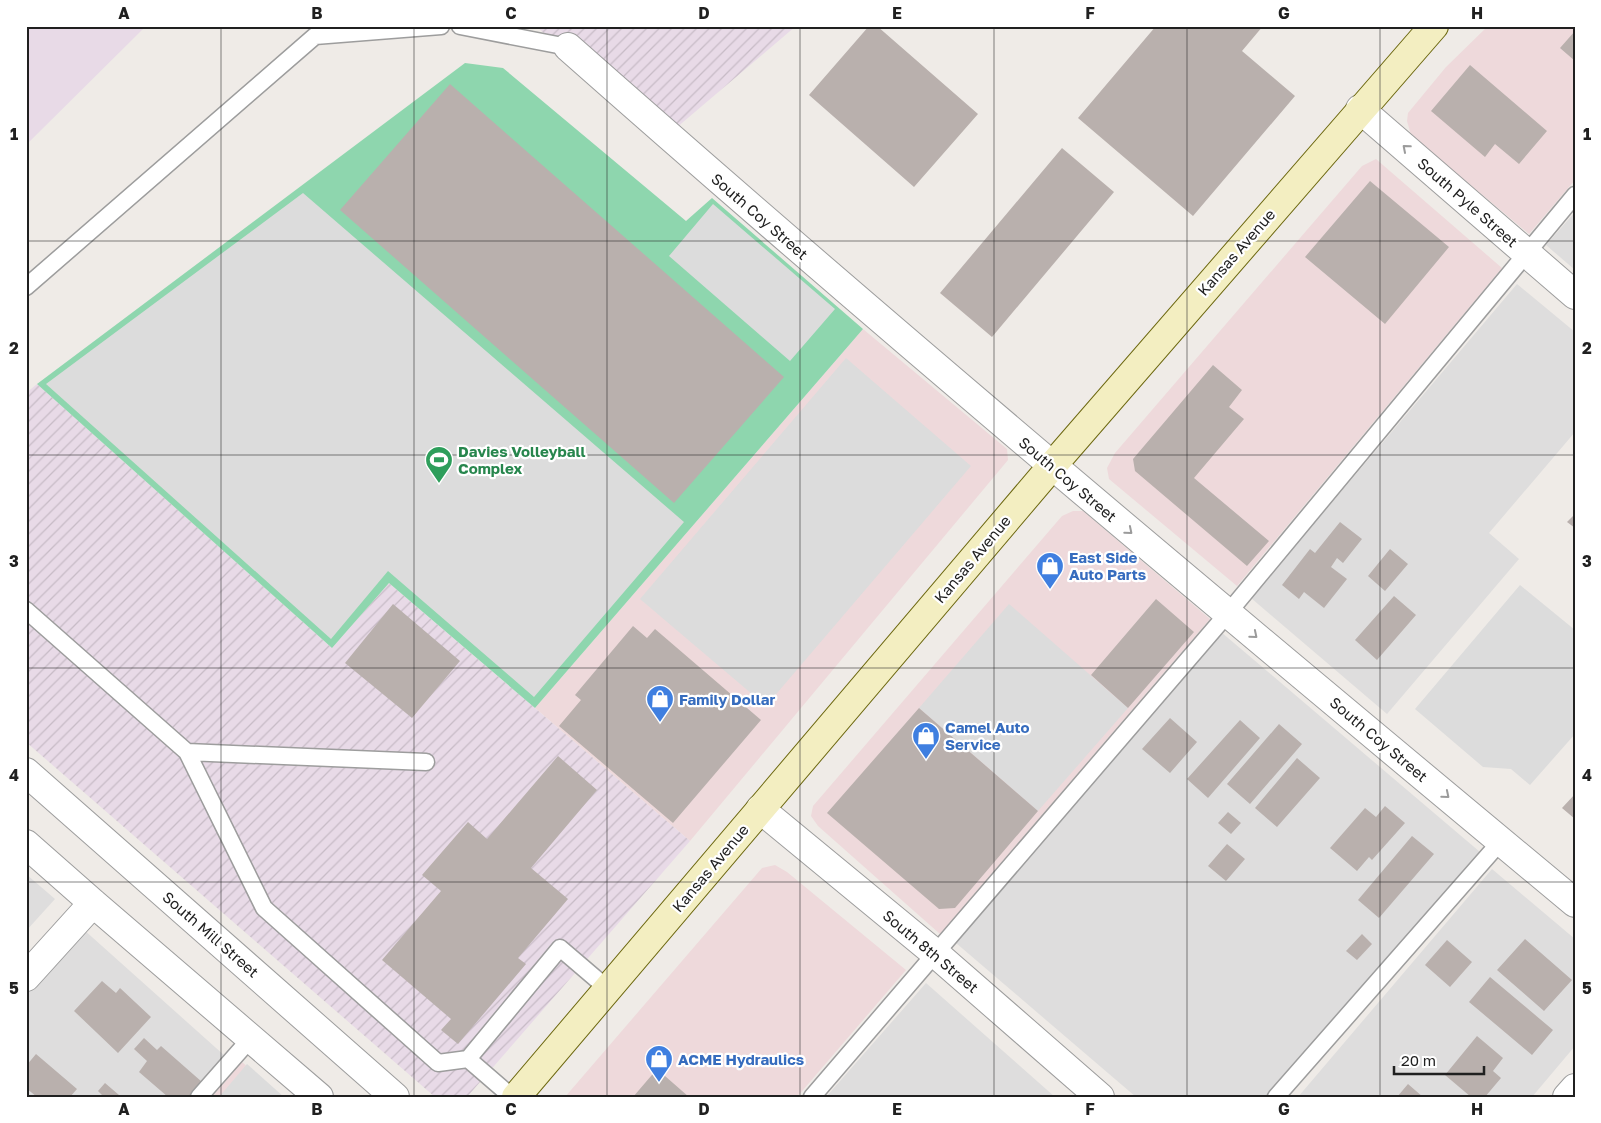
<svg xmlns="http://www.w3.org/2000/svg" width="1601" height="1123" viewBox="0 0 1601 1123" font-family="'Golos Text',sans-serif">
<defs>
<pattern id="industrial-furrows" width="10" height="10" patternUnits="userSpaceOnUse" patternTransform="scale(1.25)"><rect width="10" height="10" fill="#e8dae7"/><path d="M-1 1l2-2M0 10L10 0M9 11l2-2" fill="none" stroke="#c7bbc6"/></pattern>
</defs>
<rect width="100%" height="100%" fill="#efebe7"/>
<path fill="#dedddd" d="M1575 212V270L1546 245Z
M1517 284 1575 332V432L1489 533 1519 559 1387 714 1251 598Z
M1221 632 1480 852 1271 1097H1136L956 943Z
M1492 869 1575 939V1046L1532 1097H1298Z
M26 874 55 899 26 931Z
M83 929 225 1056 189 1097H26V994Z
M926 983 1055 1097H826Z"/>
<path fill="#eed9db" d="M1488 26H1575V180L1529 234 1411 135 1407 121 1408 113 1446 67Z
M1376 159 1502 268 1237 586 1109 479 1107 468 1115 453 1362 166Z
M863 329 1007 449 1008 460 690 841 535 708Z
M1073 511H1083L1210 619 940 934 818 826 811 816 813 806 1062 516Z
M775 865 787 872 906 970 797 1097H565L762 868Z
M242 1062 282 1097H212Z"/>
<path fill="url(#industrial-furrows)" d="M536 26H796L662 140Z
M37 384 332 648 389 583 690 841 467 1097H435L26 742V393Z"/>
<path fill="#e8dae7" d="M26 26H146L26 145Z"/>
<path fill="#8ed6ae" d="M465 63 503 68 686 221 712 198 863 329 535 708 389 583 332 648 37 384Z"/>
<path fill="#dcdcdc" d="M303 193 684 522 534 697 388 571 331 639 46 384Z
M713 204 835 309 790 361 669 256Z
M846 358 971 466 766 706 640 599Z
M1520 585 1575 630V734L1530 785 1511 769 1483 767 1415 709Z
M1009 604 1128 708 1038 811 919 708Z
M247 1064 284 1097H219Z"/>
<path fill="#b9b0ad" d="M869 26H877L978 114 914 187 809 95Z
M1156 26H1263L1242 51 1295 96 1193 216 1078 118Z
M1575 31V61L1560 48Z
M1470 65 1547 131 1519 164 1495 144 1485 157 1431 111Z
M450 84 784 377 674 503 340 210Z
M1062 148 1114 192 992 337 940 293Z
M1370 181 1449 247 1385 324 1305 257Z
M1213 365 1242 390 1229 407 1244 419 1194 478 1269 541 1247 566 1135 471 1133 459Z
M1575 514V528L1567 522Z
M1340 522 1362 539 1343 563 1337 558 1331 567 1347 579 1324 608 1304 592 1299 599 1282 585 1310 549 1315 553Z
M1390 549 1408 564 1385 591 1368 576Z
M1394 596 1416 615 1377 660 1355 640Z
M1156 599 1194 632 1128 708 1091 675Z
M393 604 460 661 412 718 345 663Z
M633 626 647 638 655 629 761 720 673 823 559 726 581 700 575 695Z
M919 708 1038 811 955 908 939 909 827 813Z
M1170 718 1197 742 1170 773 1142 749Z
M1240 720 1260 738 1208 798 1187 779Z
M1279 724 1302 744 1250 804 1227 784Z
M558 756 597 790 531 868 568 899 518 958 526 964 458 1044 441 1030 451 1019 382 960 441 891 422 875 468 822 487 839Z
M1297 758 1320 778 1277 827 1255 808Z
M1575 794V819L1562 808Z
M1385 806 1405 823 1372 860 1369 857 1357 871 1330 848 1365 808 1376 817Z
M1228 812 1241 823 1231 834 1218 823Z
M1412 836 1434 854 1379 918 1358 900Z
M1227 844 1245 859 1226 881 1208 866Z
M1362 934 1372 944 1357 960 1346 951Z
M1525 939 1572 980 1544 1011 1497 970Z
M1447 940 1472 962 1450 987 1425 965Z
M1490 977 1553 1030 1532 1055 1469 1002Z
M102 981 116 993 120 988 151 1017 118 1053 74 1011Z
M1477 1036 1503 1058 1493 1071 1501 1078 1485 1097H1471L1445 1075Z
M144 1038 157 1050 161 1046 202 1082 189 1097H168L139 1072 147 1061 134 1049Z
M36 1054 77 1089 70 1097H37L26 1088V1066Z
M657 1069 689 1097H633Z
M105 1083 119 1095 117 1097H104L98 1091Z
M1408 1084 1423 1097H1397Z"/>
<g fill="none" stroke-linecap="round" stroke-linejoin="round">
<defs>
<path id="service" d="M460 26 568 47
M26 287 315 36 441 26
M26 610 187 752 426 762
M187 752 264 908 438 1063 468 1059
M199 1097 251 1038
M512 1097 468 1059 560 948 608 989
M812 1097 1228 613 1575 195
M1276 1097 1501 841"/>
<path id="minor" d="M568 47C898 339 1236 621 1575 903
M1360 109 1575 295
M26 772 395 1097
M760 809 936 954 1100 1097
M26 844 93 903 319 1097
M26 977 93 903
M1567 1097 1575 1088"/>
<path id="secondary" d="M516 1097 1052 466 1434 26"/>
</defs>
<use href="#service" stroke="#9d9d9d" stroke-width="19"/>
<use href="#minor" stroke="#9d9d9d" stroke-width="30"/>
<use href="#secondary" stroke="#6d6810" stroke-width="30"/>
<use href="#service" stroke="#fff" stroke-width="16"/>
<use href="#minor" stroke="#fff" stroke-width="28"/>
<use href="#secondary" stroke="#f3eec1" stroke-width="28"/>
</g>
<defs><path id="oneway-chevron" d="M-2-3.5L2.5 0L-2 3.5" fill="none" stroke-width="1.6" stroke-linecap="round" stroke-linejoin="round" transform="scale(1.25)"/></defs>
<g stroke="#9b9b9b">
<use href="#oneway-chevron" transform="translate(1406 148) rotate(-139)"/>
<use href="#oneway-chevron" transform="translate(1129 531) rotate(40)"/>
<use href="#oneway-chevron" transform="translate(1254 635) rotate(40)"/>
<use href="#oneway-chevron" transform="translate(1446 795) rotate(40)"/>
</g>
<path fill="none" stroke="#202020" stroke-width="1" stroke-opacity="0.55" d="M221 26V1097M414 26V1097M607 26V1097M800 26V1097M994 26V1097M1187 26V1097M1380 26V1097M26 241H1575M26 455H1575M26 668H1575M26 882H1575"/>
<defs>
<symbol id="stadium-pin" viewBox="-11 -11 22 30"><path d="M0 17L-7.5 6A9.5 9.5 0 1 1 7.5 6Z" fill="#2e9e5b" stroke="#fff"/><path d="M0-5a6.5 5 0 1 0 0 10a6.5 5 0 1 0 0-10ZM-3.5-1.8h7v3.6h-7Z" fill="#fff"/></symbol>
<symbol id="shop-pin" viewBox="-11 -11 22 30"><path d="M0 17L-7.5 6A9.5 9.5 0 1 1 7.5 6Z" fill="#3f7fe0" stroke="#fff"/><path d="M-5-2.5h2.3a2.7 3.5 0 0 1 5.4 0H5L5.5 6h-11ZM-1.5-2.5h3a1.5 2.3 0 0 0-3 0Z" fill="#fff"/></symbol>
</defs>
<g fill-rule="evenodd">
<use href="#stadium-pin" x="423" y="444" width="32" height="43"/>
<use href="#shop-pin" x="1034" y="550" width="32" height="43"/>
<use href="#shop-pin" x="644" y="683" width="32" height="43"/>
<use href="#shop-pin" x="910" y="720" width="32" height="43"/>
<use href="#shop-pin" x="643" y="1043" width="32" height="43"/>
</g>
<g text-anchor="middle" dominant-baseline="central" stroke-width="4.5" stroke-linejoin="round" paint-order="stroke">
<g font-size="15" fill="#202020" stroke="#fff">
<text transform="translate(1468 202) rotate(41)">South Pyle Street</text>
<text transform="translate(760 216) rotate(41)">South Coy Street</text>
<text transform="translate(1236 252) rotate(-49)">Kansas Avenue</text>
<text transform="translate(1068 479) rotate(40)">South Coy Street</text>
<text transform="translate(972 559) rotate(-50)">Kansas Avenue</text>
<text transform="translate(1379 739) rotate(40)">South Coy Street</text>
<text transform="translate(710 868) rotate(-50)">Kansas Avenue</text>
<text transform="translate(211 934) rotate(41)">South Mill Street</text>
<text transform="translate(931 951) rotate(40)">South 8th Street</text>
</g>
<g font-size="15" font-weight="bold" fill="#27864d" stroke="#fff" text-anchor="start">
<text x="458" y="451">Davies Volleyball<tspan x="458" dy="17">Complex</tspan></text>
</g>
<g font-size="15" font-weight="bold" fill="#366cbe" stroke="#fff" text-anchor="start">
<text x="1069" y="557">East Side<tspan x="1069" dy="17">Auto Parts</tspan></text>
<text x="679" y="699">Family Dollar</text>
<text x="945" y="727">Camel Auto<tspan x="945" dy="17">Service</tspan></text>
<text x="678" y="1059">ACME Hydraulics</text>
</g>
</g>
<rect width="1601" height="1123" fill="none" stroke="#ffffff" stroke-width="55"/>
<path d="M1394 1066v8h90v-8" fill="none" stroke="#202020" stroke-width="2.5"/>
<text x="1401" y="1066" font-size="15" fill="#202020" stroke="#ffffff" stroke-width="4" paint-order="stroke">20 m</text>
<rect x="28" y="28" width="1546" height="1068" fill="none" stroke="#202020" stroke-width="2"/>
<g font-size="16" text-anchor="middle" font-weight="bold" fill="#202020">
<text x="124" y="19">A</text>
<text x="317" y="19">B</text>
<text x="511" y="19">C</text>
<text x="704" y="19">D</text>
<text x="897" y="19">E</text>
<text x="1090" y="19">F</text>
<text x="1284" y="19">G</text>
<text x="1477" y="19">H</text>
<text x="14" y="140">1</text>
<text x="1587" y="140">1</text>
<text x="14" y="354">2</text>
<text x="1587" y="354">2</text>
<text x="14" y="567">3</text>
<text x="1587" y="567">3</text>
<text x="14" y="781">4</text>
<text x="1587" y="781">4</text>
<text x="14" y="994">5</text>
<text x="1587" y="994">5</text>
<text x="124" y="1115">A</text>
<text x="317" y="1115">B</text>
<text x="511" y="1115">C</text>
<text x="704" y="1115">D</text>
<text x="897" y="1115">E</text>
<text x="1090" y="1115">F</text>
<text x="1284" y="1115">G</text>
<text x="1477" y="1115">H</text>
</g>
</svg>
